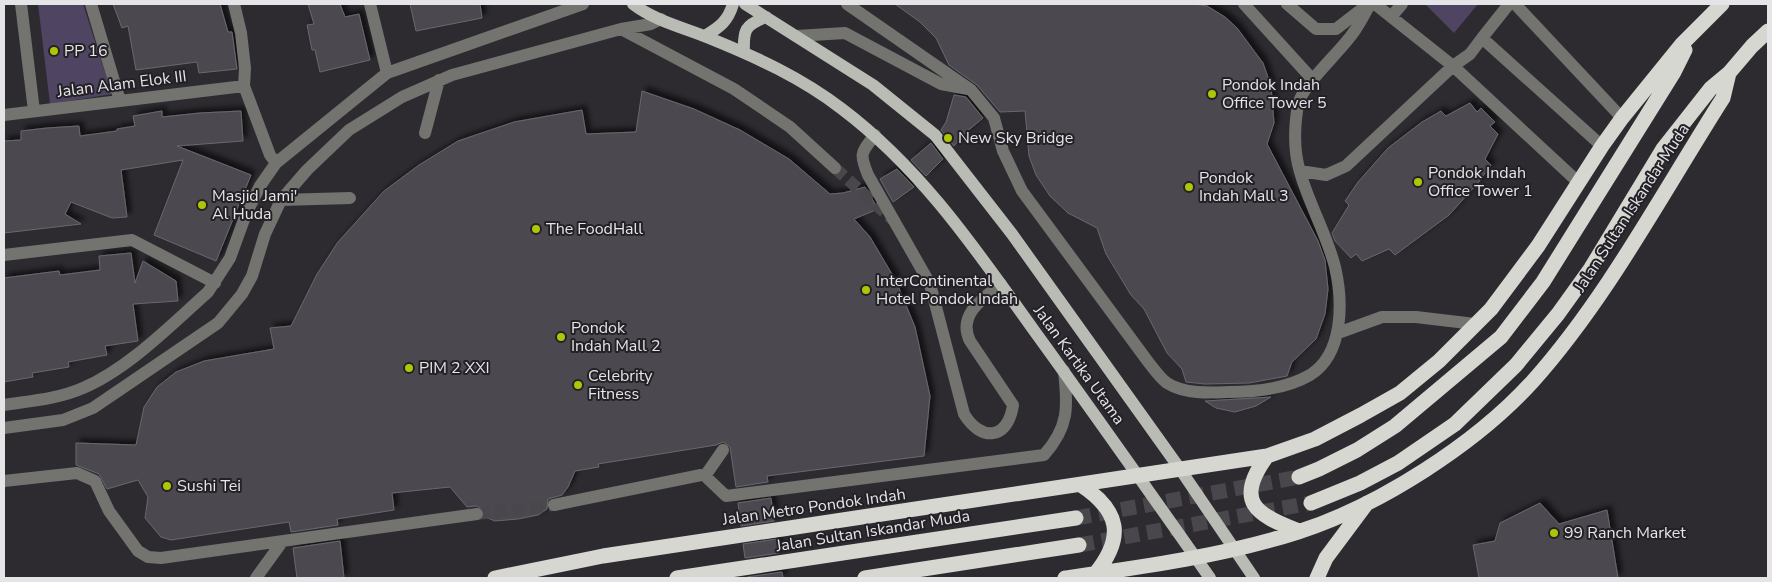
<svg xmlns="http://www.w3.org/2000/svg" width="1772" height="582" viewBox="0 0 1772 582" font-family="'Nunito Sans',sans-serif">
<defs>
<filter id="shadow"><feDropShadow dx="4.5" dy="-4.5" stdDeviation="2.5" flood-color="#0009"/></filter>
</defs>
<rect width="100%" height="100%" fill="#2d2b30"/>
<path fill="#4f4461" d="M38 4H83L112 94 50 104Z
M1425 4H1478L1454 33Z"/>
<path fill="#4c4a4f" stroke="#69676d" filter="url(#shadow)" d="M113 4H220L228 32H232L237 69 199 73 197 62 136 70 128 26 122 28Z
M308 4H340L345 17 359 14 370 60 320 72 315 50H312L307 25 314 24Z
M410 4H480L482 18 416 31Z
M895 4H1194L1207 6 1225 17 1237 28 1263 63 1271 86 1274 123 1267 144 1318 241 1325 260 1328 289 1325 314 1316 339 1292 362 1287 376 1249 383 1205 384 1186 382 1182 369 1167 353 1144 309 1131 295 1106 254 1097 228 1068 213 1050 196 1036 175 1029 156 1025 111 1000 112 977 85 949 65 936 38 920 22Z
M642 91 694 109 740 130 789 159 830 194 843 193 865 187 878 209 854 219 870 237 896 281 915 327 930 396 924 456 767 476 768 482 736 487 730 447 723 442 716 445 598 464 599 467 575 471 568 487 562 495 548 499 547 509 538 515 518 519 495 521 485 517 483 509 476 506 467 507 450 487 392 493 394 510 337 519 338 525 291 532 289 522 171 540 161 537 145 518 148 497 138 480 107 489 99 474 76 465V443L136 445 144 407 157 387 176 372 204 361 274 349 270 328 291 326 317 274 338 242 384 191 419 165 458 141 514 122 582 110 586 134 636 132Z
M954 95 966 97 983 118 965 133 954 146 941 130 946 122Z
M1470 103 1477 112 1481 108 1495 122 1490 126 1498 134 1485 159 1491 165 1478 183 1449 215 1395 255 1389 249 1362 261 1356 254 1351 258 1335 241 1332 233 1349 205 1345 201 1358 182 1388 148 1422 122 1441 111 1446 116Z
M162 111V117L200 113 241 111 243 141 177 146 251 175 216 261 154 235 183 160 121 170 127 217 112 218 71 202 65 214 81 224 4 233V141L21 140V131L47 128 79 126 80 136 117 131V129L135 126 133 116Z
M931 143 943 159 926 176 911 160Z
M897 169 914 187 893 202 880 179Z
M131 253 135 283 143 261 176 281 178 301 133 304 138 341 105 346 107 355 68 362 69 367 32 373 33 377 4 382V278L59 271 60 275 100 270 99 256Z
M1271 397 1256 406 1235 412 1216 408 1205 401Z
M771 498 774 521 741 526 738 503Z
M1540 503 1559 524 1607 510 1618 578H1479L1473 545 1495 541 1500 523Z
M777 539 779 553 745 558 743 544Z
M340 541 344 578H297L293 548Z
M782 572 783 578H747V577Z"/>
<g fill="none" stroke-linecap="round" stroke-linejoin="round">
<path stroke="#49474b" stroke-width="12" stroke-dasharray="12 6" stroke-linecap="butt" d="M835 168 893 220
M477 514 554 505"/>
<path stroke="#49474b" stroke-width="15" stroke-dasharray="15 8" stroke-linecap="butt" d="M1076 518 1299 477
M1079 545 1311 503"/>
<path stroke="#737370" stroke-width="12" d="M21 4 34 111
M91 4 120 101
M234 4 241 33 245 68 244 86 270 155 276 163
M370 4 387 73
M847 4 971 90 994 118 1003 151 1022 191 1149 363C1154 369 1160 378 1167 383 1184 394 1209 393 1229 392 1256 392 1286 389 1310 375 1344 354 1343 301 1335 267 1327 235 1309 204 1300 172 1293 149 1294 128 1298 105 1302 85 1341 51 1353 33 1360 24 1365 13 1370 4
M1244 4 1313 80
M1287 4 1316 29H1336L1367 5
M1375 4 1453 66 1578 182
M1515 4 1622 118
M1391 17 1402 4
M621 29 734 89 790 127 835 168
M796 36 845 33 941 84 968 89
M1482 38 1509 4
M4 115 244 86
M425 133 439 80
M875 135C861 153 859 153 868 175L930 284 964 414C981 442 1008 440 1013 405L970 341C957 315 983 298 1001 284
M1300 171 1326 175 1346 166 1453 66 1470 54 1482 38 1602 146
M281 200 350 198
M4 255 132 240 215 283
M1338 333 1382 317H1416L1475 324
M4 405C30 401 58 399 83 388 128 369 171 325 208 292L230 258 246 214 260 186 276 163 387 73 583 4
M4 428 63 420 93 408 218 323 242 294 252 276 265 234 281 200 307 170 349 130 402 97 452 75 621 29 651 24 661 19
M705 476 723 450
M4 481 77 473 95 481 109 511 138 551 148 557 161 558 477 514
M554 505 701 475 705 476 726 496 1044 455C1069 427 1068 407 1064 371
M256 578 282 542"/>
<path stroke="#b9bbb5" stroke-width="12" d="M633 4C655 21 685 28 709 38 756 57 802 78 842 109 923 170 979 254 1038 336 1096 416 1153 497 1210 578
M745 4 873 85 935 135 1012 234 1180 469 1254 578
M705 36C720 27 728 21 733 4
M744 52C743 30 745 25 766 17"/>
<path stroke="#d5d7d0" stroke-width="15" d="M1267 456C1234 501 1255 515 1299 531
M1299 477 1319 469 1357 450 1395 426 1501 337 1543 282 1674 72 1685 50
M1081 485C1120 511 1125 537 1095 574
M1311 503 1360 483 1398 463 1455 424 1516 365 1558 314 1591 268 1663 149 1711 88 1729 73 1752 46 1768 31
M495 578 603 556 1267 456 1315 439 1361 415 1400 393 1439 361 1491 309 1538 246 1602 146 1622 118 1682 44 1722 4
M677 578 1076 518
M865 578 1079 545
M1065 578C1143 567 1223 556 1298 532 1379 506 1476 444 1533 381 1607 298 1663 192 1723 98L1729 73
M1317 578 1326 558 1367 503"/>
</g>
<g fill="#afc507" stroke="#232126" stroke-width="2">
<circle cx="54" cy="51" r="5"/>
<circle cx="1212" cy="94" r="5"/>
<circle cx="948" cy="138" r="5"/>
<circle cx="1418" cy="182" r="5"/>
<circle cx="1189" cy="187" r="5"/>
<circle cx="202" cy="205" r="5"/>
<circle cx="536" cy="229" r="5"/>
<circle cx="866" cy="290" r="5"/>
<circle cx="561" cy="337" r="5"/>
<circle cx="409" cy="368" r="5"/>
<circle cx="578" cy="385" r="5"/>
<circle cx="167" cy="486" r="5"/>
<circle cx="1554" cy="533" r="5"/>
</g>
<g text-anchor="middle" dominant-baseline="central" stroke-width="4" stroke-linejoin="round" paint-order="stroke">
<g font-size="16" fill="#e5e4e7" stroke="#232126" text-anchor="start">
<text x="64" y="51">PP 16</text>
<text x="1222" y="85">Pondok Indah<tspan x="1222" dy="18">Office Tower 5</tspan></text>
<text x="958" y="138">New Sky Bridge</text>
<text x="1428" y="173">Pondok Indah<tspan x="1428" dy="18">Office Tower 1</tspan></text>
<text x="1199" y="178">Pondok<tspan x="1199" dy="18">Indah Mall 3</tspan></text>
<text x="212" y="196">Masjid Jami'<tspan x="212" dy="18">Al Huda</tspan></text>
<text x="546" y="229">The FoodHall</text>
<text x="876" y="281">InterContinental<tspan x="876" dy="18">Hotel Pondok Indah</tspan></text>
<text x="571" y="328">Pondok<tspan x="571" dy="18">Indah Mall 2</tspan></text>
<text x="419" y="368">PIM 2 XXI</text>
<text x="588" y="376">Celebrity<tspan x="588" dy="18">Fitness</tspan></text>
<text x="177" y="486">Sushi Tei</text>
<text x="1564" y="533">99 Ranch Market</text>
</g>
<g font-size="16" fill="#e5e4e7" stroke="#232126">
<text transform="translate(122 84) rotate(-7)">Jalan Alam Elok III</text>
<text transform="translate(1632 208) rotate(-57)">Jalan Sultan Iskandar Muda</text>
<text transform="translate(1079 365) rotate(54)">Jalan Kartika Utama</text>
<text transform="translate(814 507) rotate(-8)">Jalan Metro Pondok Indah</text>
<text transform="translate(873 531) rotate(-9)">Jalan Sultan Iskandar Muda</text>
</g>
</g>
<rect width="1772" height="582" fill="none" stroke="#e5e4e7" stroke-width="10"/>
</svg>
